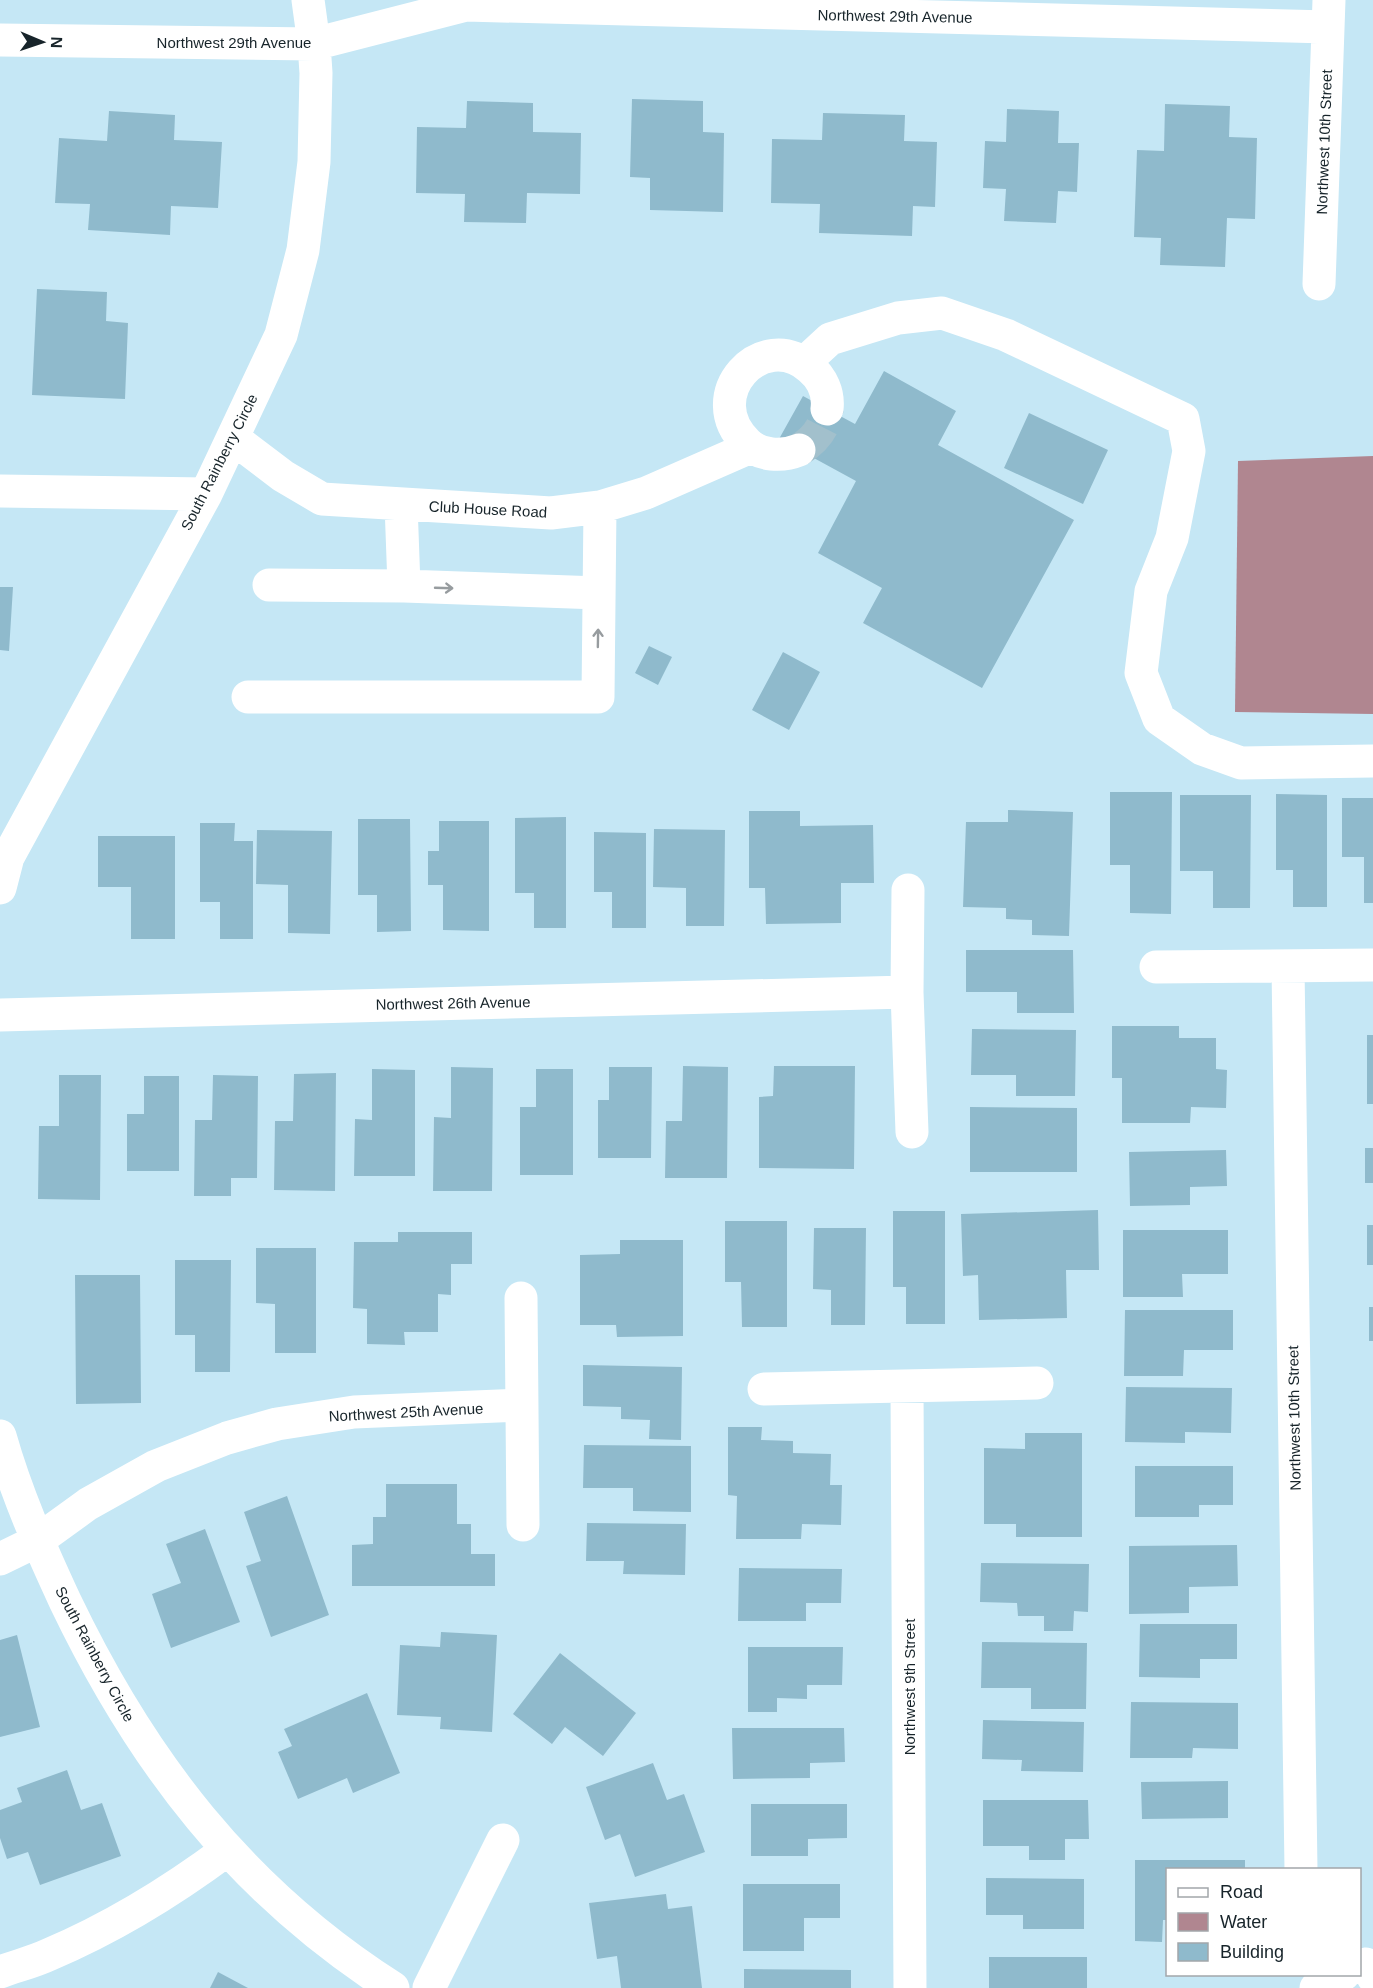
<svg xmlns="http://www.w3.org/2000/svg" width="1373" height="1988" viewBox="0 0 1373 1988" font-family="Helvetica,sans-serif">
<rect width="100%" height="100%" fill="#c5e7f5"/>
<path fill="#b08690" d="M1373 456V714L1235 712 1238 461Z"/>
<path fill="#8fbacc" d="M632 99 703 101V132L724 133 723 212 650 210V178L630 177Z
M467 101 533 103V132L581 133 580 194 527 193 526 223 464 222 465 194 416 193 417 127 466 128Z
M1165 104 1230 106 1229 137 1257 138 1255 219 1227 218 1225 267 1160 265 1161 238 1134 237 1137 150 1164 151Z
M1007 109 1059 111 1058 143H1079L1077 192 1058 191 1056 223 1004 221 1006 189 983 188 985 141 1006 142Z
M109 111 175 115 174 140 222 142 218 208 171 206 170 235 88 230 90 204 55 203 59 138 107 141Z
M823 113 905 115 904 141 937 142 935 207 913 206 912 236 819 233 820 204 771 203 772 139 822 140Z
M37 289 107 292 106 321 128 323 125 399 32 395Z
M884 371 956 411 938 445 1074 520 982 688 863 623 882 588 818 553 856 481 779 439 803 396 855 424Z
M1029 413 1108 450 1083 504 1004 468Z
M0 587H13L9 651 0 650Z
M649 646 672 657 658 685 635 673Z
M783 652 820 672 789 730 752 710Z
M1110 792H1172L1171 914 1130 913V865H1110Z
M1276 794 1327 795V907H1293V870H1276Z
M1180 795H1251L1250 908H1213V871H1180Z
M1342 798H1373V903H1364V857H1342Z
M1008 810 1073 812 1069 936 1032 935V920L1006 919V908L963 907 966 822H1008Z
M749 811H800V826L873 825 874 883H841V923L766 924 765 888H749Z
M566 817V928H534V893H515V818Z
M358 819H410L411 931 377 932V895H358Z
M439 821H489V931L443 930V885H428V851H439Z
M200 823H235L234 841H253V939H220V902H200Z
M654 829 725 830 724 926H686V888L653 887Z
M257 830 332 831 330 934 288 933V885L256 884Z
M594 832 646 833V928H612V892H594Z
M98 836H175V939H131V887H98Z
M966 950H1073L1074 1013H1017V992H966Z
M1112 1026H1179V1038H1216V1069L1227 1070 1226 1108 1191 1107 1190 1123H1122V1078H1112Z
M972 1029 1076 1030 1075 1096H1016V1075H971Z
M1367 1035H1373V1104H1367Z
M683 1066 728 1067 727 1178H665L666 1121H682Z
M774 1066H855L854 1169 759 1168V1097L773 1096Z
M451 1067 493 1068 492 1191H433L434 1117 451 1118Z
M609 1067H652L651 1158H598V1100H609Z
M372 1069 415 1070V1176H354L355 1119 372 1120Z
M536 1069H573V1175H520V1107H536Z
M336 1073 335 1191 274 1190 275 1121H293L294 1074Z
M59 1075H101L100 1200 38 1199 39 1126H59Z
M213 1075 258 1076 257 1178H231V1196H194L195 1120H212Z
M144 1076H179V1171H127V1114H144Z
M970 1107 1077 1108V1172H970Z
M1365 1148H1373V1183H1365Z
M1226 1150 1227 1186 1190 1187V1205L1130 1206 1129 1152Z
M1098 1210 1099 1270H1066L1067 1318 979 1320 978 1275 963 1276 961 1214Z
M893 1211H945V1324H906V1287H893Z
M725 1221H787V1327H742L741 1282H725Z
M1367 1225H1373V1265H1367Z
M814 1228H866L865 1325H831V1290L813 1289Z
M1123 1230H1228V1274H1182L1183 1297H1123Z
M398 1232H472V1264H451V1295L438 1294V1332H404L405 1345 367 1344V1309L353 1308 354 1242H398Z
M620 1240H683V1336L617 1337 616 1325H580V1255L620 1254Z
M256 1248H316V1353H275V1304L256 1303Z
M175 1260H231L230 1372H195V1335H175Z
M75 1275H140L141 1403 76 1404Z
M1369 1307H1373V1341H1369Z
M1125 1310H1233V1350H1184L1183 1376H1124Z
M583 1365 682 1367 681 1440 649 1439 650 1420 621 1419V1407L583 1406Z
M1126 1387 1232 1388 1231 1433 1185 1432V1443L1125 1442Z
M728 1427H762L761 1440 793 1441V1453L831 1454 830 1485H842L841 1525 802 1524 801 1539H736L737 1496 728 1495Z
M1025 1433H1082V1537H1016V1524H984V1448L1025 1449Z
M584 1445 691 1446V1512L633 1511V1488H583Z
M1135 1466H1233V1505H1199V1517H1135Z
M386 1484H457V1524H471V1554H495V1586H352V1545L373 1544V1517H386Z
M287 1496 329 1615 271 1637 246 1566 261 1561 244 1512Z
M587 1523 686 1524 685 1575 623 1574 624 1561H586Z
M205 1529 240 1622 171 1648 152 1594 181 1583 166 1544Z
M1237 1545 1238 1586 1189 1587V1613L1129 1614V1546Z
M981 1563 1089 1564 1088 1612 1074 1611 1073 1631H1044V1616H1018L1017 1603 980 1602Z
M739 1568 842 1569 841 1603H806V1621H738Z
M1140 1624H1237V1659H1200V1678L1139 1677Z
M441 1632 497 1635 492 1732 440 1729 441 1717 397 1715 400 1645 440 1647Z
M17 1635 40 1727 0 1737V1640Z
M982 1642 1087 1643 1086 1709H1031V1688H981Z
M748 1647H843L842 1685H807V1699L777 1698V1712H748Z
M560 1653 636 1713 603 1756 565 1727 552 1744 513 1714Z
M367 1693 400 1773 353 1793 347 1778 298 1799 278 1752 292 1746 284 1729Z
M1131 1702 1238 1703V1749L1193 1748 1192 1758H1130Z
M983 1720 1084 1722 1083 1772 1021 1771 1022 1760 982 1759Z
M732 1728H844L845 1762 810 1763V1778L733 1779Z
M653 1763 667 1800 684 1794 705 1852 635 1877 620 1834 605 1840 586 1787Z
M67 1770 81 1810 102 1803 121 1856 40 1885 28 1852 7 1859 0 1838V1810L22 1802 17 1788Z
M1228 1781V1818L1142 1819 1141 1782Z
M983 1800H1088L1089 1839H1065V1860H1029V1846H983Z
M751 1804H847V1838L808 1839V1856H751Z
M1135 1860H1245V1870H1168V1920H1163L1162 1942 1135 1941Z
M986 1878 1084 1879V1929H1023V1915H986Z
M743 1884H840V1918H804V1951H743Z
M666 1894 668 1909 692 1906 702 1988H621L617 1956 597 1959 589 1903Z
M989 1957H1087V1988H989Z
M744 1969 851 1970V1988H744Z
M218 1972 248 1988H210Z"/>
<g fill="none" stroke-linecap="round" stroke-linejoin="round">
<path stroke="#a2c0cc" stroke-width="33" stroke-dasharray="33 16" stroke-linecap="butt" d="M799 450C815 440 825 428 827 409"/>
<path stroke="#fff" stroke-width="33" d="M0 40 314 44 466 5 1328 27
M1319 284 1329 0
M804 363 830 339 898 318 942 313 1006 335 1183 419 1189 451 1172 538 1151 591 1141 673 1159 719 1202 749 1241 763 1373 761
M233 438 283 476 322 499 551 513 600 507 646 493 751 447
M799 450C782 457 760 456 747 443 698 396 762 326 810 368 822 378 829 393 827 409
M0 491 206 494
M401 504 404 586 599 593
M269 585 404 586
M248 697H598L600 507
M0 888 8 857 206 494 281 335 303 250 314 162 316 73 314 44 308 0
M908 890 907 992 912 1132
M1156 967 1373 965
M1288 967 1301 1870
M0 1015 907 992
M521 1298 523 1525
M907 1386 910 1988
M764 1389 1037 1383
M0 1436C16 1493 40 1547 65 1601 142 1762 241 1891 393 1988
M0 1559 37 1541 88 1504 156 1466 227 1438 277 1424 354 1412 521 1405
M1366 1964 1373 1977
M0 1972C16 1966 33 1962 48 1955 112 1928 172 1891 227 1850
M429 1988 503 1840
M1316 1988 1344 1974"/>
</g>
<defs><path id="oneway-shaft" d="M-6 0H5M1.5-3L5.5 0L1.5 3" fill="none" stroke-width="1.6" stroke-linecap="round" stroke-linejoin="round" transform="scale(1.5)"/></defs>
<g stroke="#979c9f">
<use href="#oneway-shaft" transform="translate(444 588) rotate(2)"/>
<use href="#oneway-shaft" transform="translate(598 638) rotate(-89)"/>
</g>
<g text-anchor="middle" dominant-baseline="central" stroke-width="5" stroke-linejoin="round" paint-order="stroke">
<g font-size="15" fill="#17242a" stroke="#fff">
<text transform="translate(895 16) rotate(1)">Northwest 29th Avenue</text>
<text x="234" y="42">Northwest 29th Avenue</text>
<text transform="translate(1324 142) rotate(-88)">Northwest 10th Street</text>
<text transform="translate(219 462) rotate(-63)">South Rainberry Circle</text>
<text transform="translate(488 509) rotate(3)">Club House Road</text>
<text transform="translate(453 1003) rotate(-1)">Northwest 26th Avenue</text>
<text transform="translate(406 1412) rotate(-3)">Northwest 25th Avenue</text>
<text transform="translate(1294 1418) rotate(-91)">Northwest 10th Street</text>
<text transform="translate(95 1654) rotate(62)">South Rainberry Circle</text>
<text transform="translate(909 1687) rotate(-90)">Northwest 9th Street</text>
</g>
</g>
<rect x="1166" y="1868" width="195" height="108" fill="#ffffff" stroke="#a2a7aa" stroke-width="1.5"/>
<rect x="1178" y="1888" width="30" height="9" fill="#ffffff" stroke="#a2a7aa" stroke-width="1.5"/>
<text x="1220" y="1898" font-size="18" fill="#17242a">Road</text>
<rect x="1178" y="1913" width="30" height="18" fill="#b08690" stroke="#a2a7aa" stroke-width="1.5"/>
<text x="1220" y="1928" font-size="18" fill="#17242a">Water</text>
<rect x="1178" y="1943" width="30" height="18" fill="#8fbacc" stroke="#a2a7aa" stroke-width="1.5"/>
<text x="1220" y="1958" font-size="18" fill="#17242a">Building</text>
<g transform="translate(42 42) rotate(92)" stroke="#ffffff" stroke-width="4.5" paint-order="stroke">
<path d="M0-4.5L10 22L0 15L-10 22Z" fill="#17242a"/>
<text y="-9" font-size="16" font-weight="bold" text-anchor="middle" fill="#17242a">N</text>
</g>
</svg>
